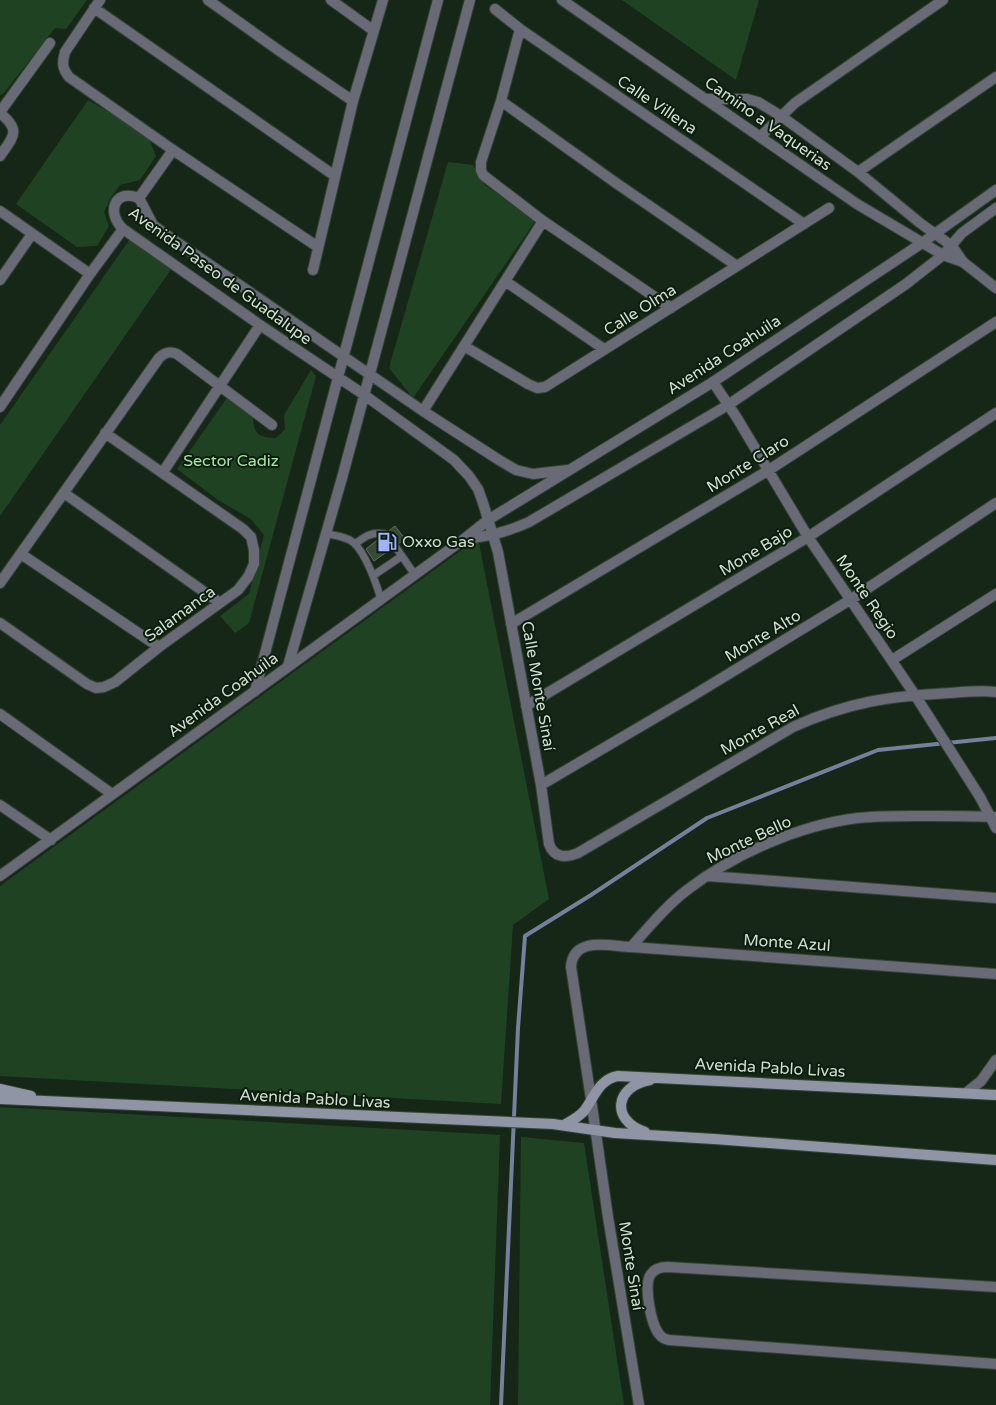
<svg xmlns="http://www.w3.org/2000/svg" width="996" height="1405" viewBox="0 0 996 1405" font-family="'Varela Round',sans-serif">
<rect width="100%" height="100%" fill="#162717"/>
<path fill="#1f4322" d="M0 0H87L66 29 55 28 4 93 0 95Z
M622 0H759L736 80Z
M88 100 138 129 149 139 156 156 140 180 120 185 110 199 104 212 109 226 97 246 77 247 16 204Z
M448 162 473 165 485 185 536 220 413 398 389 368Z
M130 239 172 268 0 516V425Z
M311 370 316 376 249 623 235 633 220 616 249 594 264 535 251 519 218 500 177 469 227 398 253 416C253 434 259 438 276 438L285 429 284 415Z
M478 538 549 899 513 925 501 1104 0 1076V886Z
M0 1107 500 1135 490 1405H0Z
M521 1137 584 1143 624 1405H518Z"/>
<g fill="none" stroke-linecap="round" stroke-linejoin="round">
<path stroke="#75809d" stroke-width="4" d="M501 1405 518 1028 525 936 591 895 707 818 878 750 996 738"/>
</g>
<path fill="#374938" stroke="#5d705d" d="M395 526 405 539 374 561 366 549Z"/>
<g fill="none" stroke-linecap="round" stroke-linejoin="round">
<defs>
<path id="service" d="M327 534C334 535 343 537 350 540 365 549 376 583 381 599
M355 544C364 537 372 531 385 534
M395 546 415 575
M374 575 402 556"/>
<path id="minor" d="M100 0 65 52C62 63 62 68 69 77L173 150 318 247
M208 0 281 52 353 101
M331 0 374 31
M94 8 335 176
M495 9 520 29 804 224
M520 29 501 101 481 162V170L483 175 543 221 671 308
M705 99H747L758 102 781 116 858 172 920 223 952 246 963 262
M501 101 616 183 737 266
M0 112 50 43
M0 113C22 131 13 137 0 156
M761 136 795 103 943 0
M858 172 996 77
M139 198 173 150
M0 211 90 274
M313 270 353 101 383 0
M0 280 32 234
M505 281 604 349
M464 346 528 384 537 388 545 387 829 208
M713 382 737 418 808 537 915 695 980 797 996 828
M0 407 90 274 123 229
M423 411 543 221
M568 470 533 474 516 470 499 460 423 411 168 236 153 225 139 198C114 188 106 213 123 229L260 325 363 394 454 460 469 476 478 489 483 503 498 552 541 785 549 844C554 858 566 858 578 853L793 727C848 702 890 696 950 693 965 692 981 690 996 692
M163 472 260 325
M64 493 220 603
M21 554 159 647
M0 583 159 358C165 352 170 351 177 354L272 425
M0 623 87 684 96 688 104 687 115 682 159 647 238 590 248 577 254 564V550L251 537 243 529 105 433
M511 624 769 470 996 322
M892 660 996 594
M288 666 342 478 470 0
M255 691 438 0
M526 706 808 537 996 413
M0 714 112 794
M541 785 694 695 850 600 996 503
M0 805 51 840
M708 876 996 898
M631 947C649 927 666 906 687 890 734 854 799 825 858 818 884 815 911 816 938 816 957 816 976 816 995 817
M966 1093 981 1081 996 1060
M591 1099 571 967C573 936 609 946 631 947L996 974
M996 1287 668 1267C662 1267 655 1268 651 1274 643 1284 651 1324 659 1334 661 1337 664 1339 669 1340L996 1364"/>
<path id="tertiary" d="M562 0 857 204 943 255 963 262 996 288
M465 539C490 536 507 532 529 522L728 405 906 284 943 255 962 233 996 208
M0 876 464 539 488 520 713 382 922 243 996 190
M591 1099 608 1217 639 1405"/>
<path id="secondary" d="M0 1089 31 1096
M0 1099 553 1124 615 1133 714 1139 996 1160
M564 1125C571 1121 579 1117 584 1111 594 1098 599 1079 618 1076L996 1095
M645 1132C610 1120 615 1086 650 1080"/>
</defs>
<use href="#service" stroke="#344435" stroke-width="9"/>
<use href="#minor" stroke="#344435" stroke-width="12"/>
<use href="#tertiary" stroke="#344435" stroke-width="12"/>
<use href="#secondary" stroke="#344435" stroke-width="12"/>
<use href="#service" stroke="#686b76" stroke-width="7"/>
<use href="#minor" stroke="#686b76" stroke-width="10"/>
<use href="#tertiary" stroke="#686b76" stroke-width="10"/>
<use href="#secondary" stroke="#9095a6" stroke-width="10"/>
</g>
<defs>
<symbol id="fuel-bare" viewBox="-9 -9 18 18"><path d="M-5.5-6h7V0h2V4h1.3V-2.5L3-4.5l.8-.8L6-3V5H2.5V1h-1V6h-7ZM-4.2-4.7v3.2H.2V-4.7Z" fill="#a2b2fd" stroke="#0c1d0e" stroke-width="2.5" paint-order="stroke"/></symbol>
</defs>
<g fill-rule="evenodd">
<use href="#fuel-bare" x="373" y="528" width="28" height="28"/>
</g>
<g text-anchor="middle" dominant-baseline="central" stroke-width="4" stroke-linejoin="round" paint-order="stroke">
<g font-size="16" fill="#d3ded3" stroke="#0c1d0e">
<text transform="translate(657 105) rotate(34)">Calle Villena</text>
<text transform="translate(768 124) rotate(35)">Camino a Vaquerias</text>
<text transform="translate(220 276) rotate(36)">Avenida Paseo de Guadalupe</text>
<text transform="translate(640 310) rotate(-32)">Calle Olma</text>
<text transform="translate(724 355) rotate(-33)">Avenida Coahuila</text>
<text transform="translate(748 464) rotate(-32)">Monte Claro</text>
<text transform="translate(756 551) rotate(-31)">Mone Bajo</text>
<text transform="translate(867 597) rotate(56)">Monte Regio</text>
<text transform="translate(180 614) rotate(-36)">Salamanca</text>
<text transform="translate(763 636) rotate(-31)">Monte Alto</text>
<text transform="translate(538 686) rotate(80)">Calle Monte Sinaí</text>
<text transform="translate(223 695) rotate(-36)">Avenida Coahuila</text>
<text transform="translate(760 730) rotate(-29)">Monte Real</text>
<text transform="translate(749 840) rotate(-25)">Monte Bello</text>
<text transform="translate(787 943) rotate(4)">Monte Azul</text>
<text transform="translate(770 1068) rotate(3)">Avenida Pablo Livas</text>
<text transform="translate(315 1099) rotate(3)">Avenida Pablo Livas</text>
<text transform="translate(631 1266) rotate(81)">Monte Sinaí</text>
</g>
<g font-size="16" fill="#a6e7a8" stroke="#0c1d0e">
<text x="231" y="461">Sector Cadiz</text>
</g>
<g font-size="16" fill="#d3ded3" stroke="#0c1d0e" text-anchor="start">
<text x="402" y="542">Oxxo Gas</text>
</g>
</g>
</svg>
